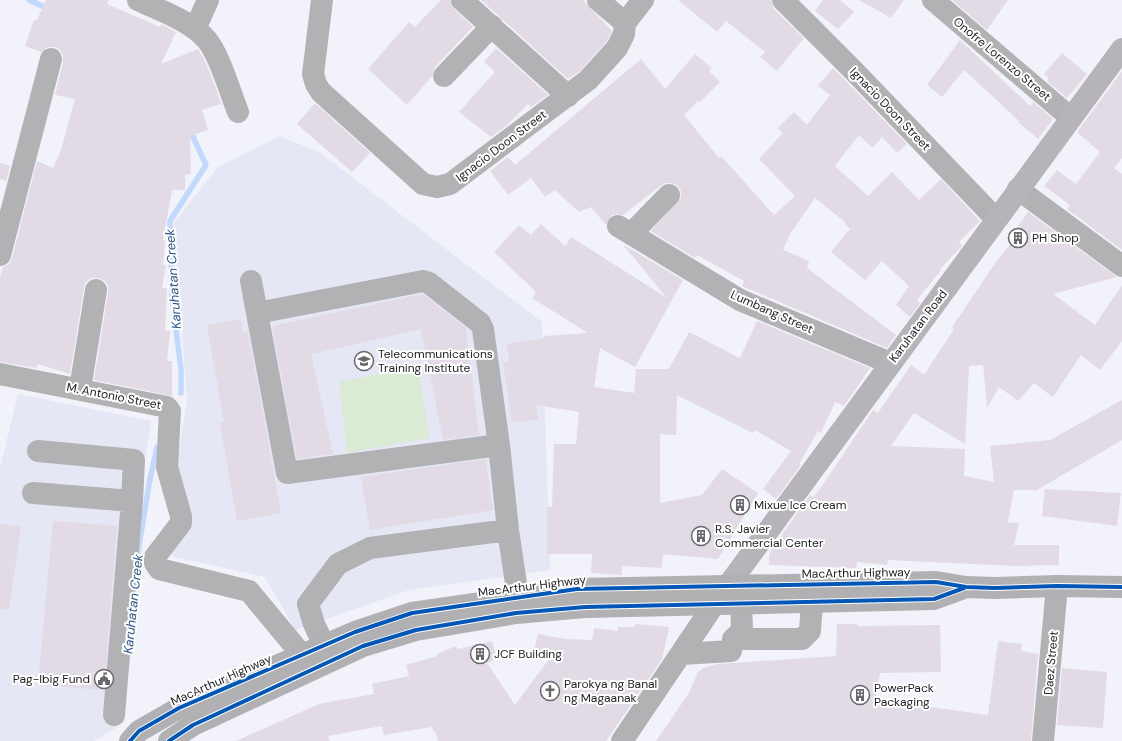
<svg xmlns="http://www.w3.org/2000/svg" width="1122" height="741" viewBox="0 0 1122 741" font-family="'DM Sans',sans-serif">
<rect width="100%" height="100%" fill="#f2f3fa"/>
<path fill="#e5e7f4" d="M279 136 319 152 542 322 550 570 409 590 295 630 265 577 173 557 168 546 193 514 176 466 187 401 174 222 217 168Z
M18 394 151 421 135 530 116 728 94 741H0V468Z"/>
<path fill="#daead5" d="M418 366 430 438 347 453 339 382Z"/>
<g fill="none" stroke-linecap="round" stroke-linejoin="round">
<path stroke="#c1d9fd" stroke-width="5.5" d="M29 0 48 9
M181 393V369L172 298 170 221 206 165 189 128
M138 552 150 479 157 447"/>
</g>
<path fill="#e2dae4" d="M46 0H109L107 4 160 27 161 24 174 31 176 32 161 64 198 49 205 61 217 91 221 104 202 110 208 130 190 136 191 174 185 175V190H172L163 240 165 241 163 265H166L162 288H167L165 331H170L167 361H172V396L94 380 108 292V285L104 280 98 278H91L86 282 84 288 70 374 38 364 36 368 0 362V277L3 267 9 264 12 258 37 161 53 168 61 150 75 99 55 95 63 62V55L60 50 55 47H48L41 52 25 46 34 20H37Z
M441 0H450L454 9 473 27 435 67 432 76 407 105 368 69 409 22 415 27Z
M481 0H583L612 31 607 41 580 71 568 79Z
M678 0H771L774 9 804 38 777 71 760 57 765 52 726 21 717 32Z
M823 0H840L854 12 838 29 815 11Z
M859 0H904L891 18Z
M952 0H1008L987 30Z
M960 40 1030 106 1033 102 1053 119 1038 139 1018 122 1019 121 964 70 942 97 927 85Z
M496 48 548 95 531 107 528 104 504 128 491 137 459 112 495 72 484 62Z
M1062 53 1087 74 1067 98 1047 81 1049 78 1044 74Z
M695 54 712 68 709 71 720 82 700 102 698 101 684 115 719 158 721 156 774 215 795 196 759 159 783 133 778 128 794 112 807 125 830 95 818 86 833 68 907 144 897 153 882 137 873 148 859 135 835 166 868 196 892 172 919 200 941 179 980 221 959 242 962 246 940 269 941 270 917 300 920 303 910 317 896 305 909 286 882 261 865 280 831 252 850 229 844 223 845 222 815 198 790 234 783 250 809 261 807 268 896 335 887 348 742 286 744 281 697 255 695 258 651 231 681 198V191L678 186 672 183H666L660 186 623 215 618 214 612 215 606 225 591 207 579 212 555 190 545 197 531 178 508 195 490 171 508 157 515 165 641 59 665 89Z
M1122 71V158L1114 168 1122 174V250L1067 209 1070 205 1044 186 1057 170 1076 184 1100 152 1077 132Z
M315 103 370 153 352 172 297 124Z
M0 163 10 166 6 181 0 179Z
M1028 212 1117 277 1053 294 1095 325 1122 285V341L1100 370 1081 355 1053 397 1034 383 1018 401 999 387 987 408 983 365 969 366 965 444 914 413 891 446 965 449 964 476 994 482 990 446 1050 440 1122 400V440L1037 490H1014L1008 522 1019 523 1014 545H1059V565L1015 566 888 560 887 565 857 562 856 568 769 565V555L774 546 810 495 814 497 824 483 873 410 878 413 911 365 924 375 954 329 952 327 996 262 1014 240 1010 237Z
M541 224 565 246 571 237 667 298 624 246V245L683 280 635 367 600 348 594 387 634 393 636 369H669L689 332 740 358 757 321 870 368 844 406 835 402 821 433 818 431 799 464 801 465 776 499 763 489 791 451 755 430 753 433 677 395 676 435 660 434V503L702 495 722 469 758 493 718 559 663 554 662 568 622 566V575L591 573 592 554H547V507H552L554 444H576L579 412 536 405 538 420 512 422 503 363 509 360 507 344 544 338V336L588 333 532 298 536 292 494 252 519 225 531 235Z
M423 294 466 328 479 435 443 440 421 329 311 354 333 454 297 459 272 326Z
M241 319 243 332 248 331 281 513 237 521 220 423 224 422 207 325Z
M486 459 493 510 370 530 361 477Z
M1045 489 1121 493 1117 526 1042 516Z
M53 521 117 526 104 690 38 685Z
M0 524 21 527 9 609H0Z
M635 624 669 627 662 659 606 741H438L435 731H433L432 727 384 735 382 726 328 736 330 741H236L319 704 374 694 372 684 409 676 406 665 437 656 436 654 456 646 458 649 492 641 497 659 487 663 515 705 549 659 534 651 538 634 566 639 592 640 594 628 618 631V627H634Z
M837 624H857V626L940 625 941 672 880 673 875 704 930 707 988 715 998 641 1022 644 1021 651 1038 654 1031 741H656L689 693 698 672 703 668 717 664 836 656Z
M1062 668 1107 672 1103 728 1057 725Z"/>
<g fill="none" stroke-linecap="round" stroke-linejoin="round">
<path stroke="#b2b2b4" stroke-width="22" d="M138 0C161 11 191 21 207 40 220 56 230 92 238 112
M322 0 313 74 316 84 321 92 423 184 437 187 450 184 588 80 617 48 624 34 625 23 643 0
M462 0 568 96
M598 0 625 23
M783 0 853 70 996 219
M933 0 1071 118
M195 29 208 0
M444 76 492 26
M1018 189 1122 266
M618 226 740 300 890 363
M631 234 669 195
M0 255 51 59
M251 281 287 473 499 445
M257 313 423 281 429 283 480 323 483 329 499 445 508 530 518 597
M0 374 167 407 170 411 167 467 181 516V523L155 557V563L159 569 249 591 302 655
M80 389 96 290
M38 451 134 460 132 501 114 715
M33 493 132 501
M741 602 742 631 746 639H802L810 631 812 602
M324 645 314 624 308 604 338 564 370 548 508 530
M682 654 731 651 733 639 742 631
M622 741 715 603
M1043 741 1057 586"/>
<path stroke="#b6b4b9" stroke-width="22" d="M718 599 1122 49"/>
<path stroke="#b1b0b3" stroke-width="22" d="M130 741 139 731 179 708 355 632 412 613 577 589 936 582 966 587 995 588 1057 586 1122 587
M169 741 193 725 363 646 416 630 516 613 585 607 934 599 964 588"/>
<defs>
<path id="cycleway" d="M130 741 139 731 179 708 355 632 412 613 577 589 936 582 966 587 995 588 1057 586 1122 587
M169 741 193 725 363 646 416 630 516 613 585 607 934 599 964 588"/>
</defs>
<use href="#cycleway" stroke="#fff" stroke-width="6"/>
<use href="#cycleway" stroke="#0057b8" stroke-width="4"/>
</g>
<defs>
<symbol id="building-ring" viewBox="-11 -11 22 22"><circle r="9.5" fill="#fff" stroke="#68686d" stroke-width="1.5"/><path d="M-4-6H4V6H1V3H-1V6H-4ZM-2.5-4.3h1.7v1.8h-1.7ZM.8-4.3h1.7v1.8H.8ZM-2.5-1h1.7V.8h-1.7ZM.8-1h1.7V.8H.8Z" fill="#68686d"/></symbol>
<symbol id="university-ring" viewBox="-11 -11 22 22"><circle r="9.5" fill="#fff" stroke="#68686d" stroke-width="1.5"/><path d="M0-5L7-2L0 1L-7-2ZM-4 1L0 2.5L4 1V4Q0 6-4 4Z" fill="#68686d"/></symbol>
<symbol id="civic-ring" viewBox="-11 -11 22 22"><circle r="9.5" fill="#fff" stroke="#68686d" stroke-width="1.5"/><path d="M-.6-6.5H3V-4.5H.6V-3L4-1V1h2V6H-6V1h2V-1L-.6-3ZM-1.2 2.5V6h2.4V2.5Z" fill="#68686d"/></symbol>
<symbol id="church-ring" viewBox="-11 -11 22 22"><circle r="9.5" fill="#fff" stroke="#68686d" stroke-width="1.5"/><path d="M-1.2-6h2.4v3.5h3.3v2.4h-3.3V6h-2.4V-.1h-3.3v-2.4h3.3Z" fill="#68686d"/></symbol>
</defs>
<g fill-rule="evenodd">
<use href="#building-ring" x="1007" y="227" width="22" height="22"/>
<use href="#university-ring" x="353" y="350" width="22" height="22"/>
<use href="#building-ring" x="729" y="494" width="22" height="22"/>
<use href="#building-ring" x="690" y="525" width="22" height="22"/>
<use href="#building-ring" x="469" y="643" width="22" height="22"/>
<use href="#civic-ring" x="93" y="668" width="22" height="22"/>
<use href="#church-ring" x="539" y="680" width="22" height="22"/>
<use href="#building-ring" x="849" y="684" width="22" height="22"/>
</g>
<g text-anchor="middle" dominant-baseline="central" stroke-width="4" stroke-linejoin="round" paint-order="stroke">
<g font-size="12" fill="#1d1d21" stroke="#fff">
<text transform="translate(1002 59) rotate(40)">Onofre Lorenzo Street</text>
<text transform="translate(890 109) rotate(46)">Ignacio Doon Street</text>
<text transform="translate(501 146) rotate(-37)">Ignacio Doon Street</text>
<text transform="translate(772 312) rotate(24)">Lumbang Street</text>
<text transform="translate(918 326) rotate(-53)">Karuhatan Road</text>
<text transform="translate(114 396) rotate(11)">M. Antonio Street</text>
<text transform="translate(856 573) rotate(-1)">MacArthur Highway</text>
<text transform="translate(532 586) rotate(-7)">MacArthur Highway</text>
<text transform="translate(1051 663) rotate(-85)">Daez Street</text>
<text transform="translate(221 680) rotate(-24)">MacArthur Highway</text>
</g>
<g font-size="12" fill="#1d1d21" stroke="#fff" text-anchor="start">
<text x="1032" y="238">PH Shop</text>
<text x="378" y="354">Telecommunications<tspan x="378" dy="14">Training Institute</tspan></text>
<text x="754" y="505">Mixue Ice Cream</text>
<text x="715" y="529">R.S. Javier<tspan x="715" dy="14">Commercial Center</tspan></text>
<text x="494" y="654">JCF Building</text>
<text x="90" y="679" text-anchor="end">Pag-Ibig Fund</text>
<text x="564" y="684">Parokya ng Banal<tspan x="564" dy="14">ng Magaanak</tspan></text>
<text x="874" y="688">PowerPack<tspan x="874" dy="14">Packaging</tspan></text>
</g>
<g font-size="13" font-style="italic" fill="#2a548e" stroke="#fff">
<text transform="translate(173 279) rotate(-94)">Karuhatan Creek</text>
<text transform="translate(133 604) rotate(-84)">Karuhatan Creek</text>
</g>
</g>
</svg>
